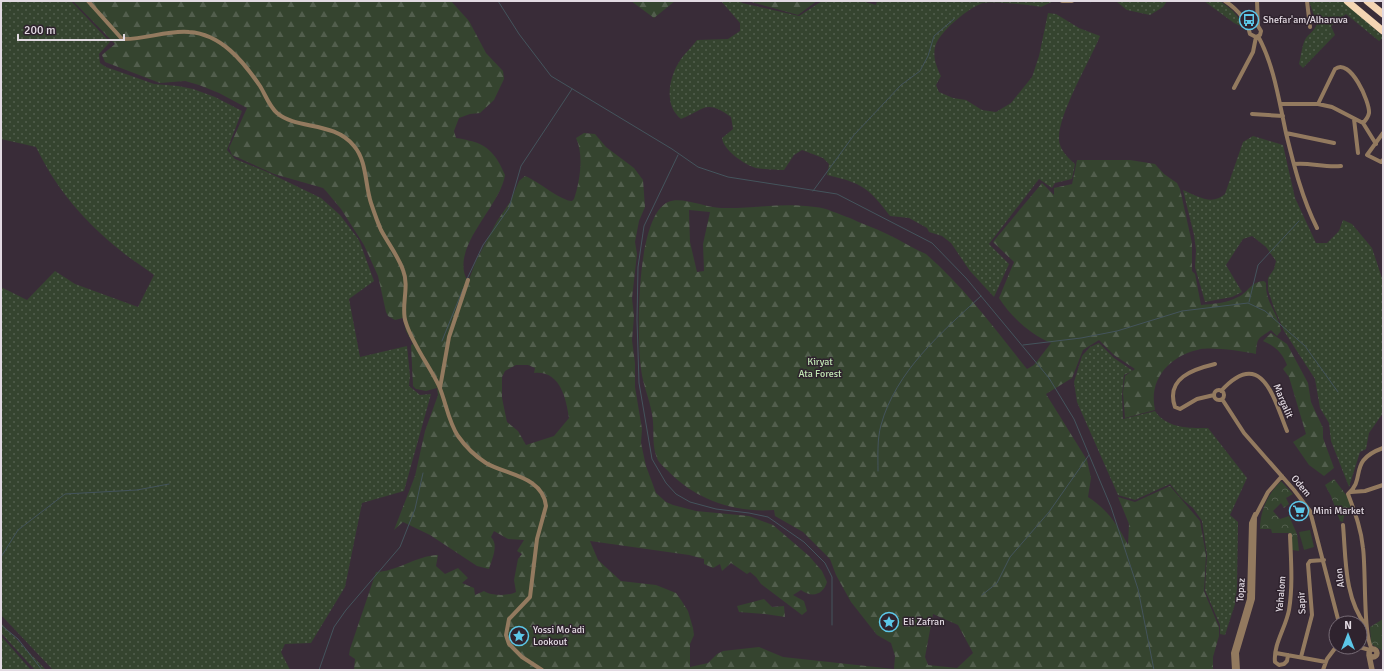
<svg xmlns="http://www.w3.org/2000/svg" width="1384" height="671" viewBox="0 0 1384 671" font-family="Signika,sans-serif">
<defs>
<pattern id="grass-dots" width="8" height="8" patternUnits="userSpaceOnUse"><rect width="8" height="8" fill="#35442f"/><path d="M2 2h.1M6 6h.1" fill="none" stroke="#525e4d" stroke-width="1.8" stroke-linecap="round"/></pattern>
<pattern id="forest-firs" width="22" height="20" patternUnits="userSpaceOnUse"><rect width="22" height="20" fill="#35442f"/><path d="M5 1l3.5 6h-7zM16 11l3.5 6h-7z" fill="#525e4d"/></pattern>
<pattern id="park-crowns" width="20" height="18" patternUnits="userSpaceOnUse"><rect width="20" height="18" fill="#35442f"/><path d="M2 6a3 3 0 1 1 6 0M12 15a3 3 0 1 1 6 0" fill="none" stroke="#525e4d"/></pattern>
</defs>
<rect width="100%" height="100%" fill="#392c38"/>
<path fill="url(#grass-dots)" d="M1 1H71L110 42 99 54 100 63 106 67 154 84 178 86 193 89 215 97 242 111 227 150 235 159 265 171 321 198 340 215 359 240 374 281 349 299 360 357 407 346 410 376 409 386 420 395 431 394 404 491 362 503 345 587 311 643 285 644 281 652 290 670H53L1 615V287L27 300 55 271 75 284 138 307 154 275C143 266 131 260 121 251 85 222 56 189 36 147L1 139Z
M721 1H740L742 3 799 16 822 1H862L876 5 877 1H1054L1041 7C1031 5 993 1 983 3 969 7 941 31 936 44 932 55 936 66 941 76L936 85 939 92 953 98 966 100 982 110 996 112 1011 103 1032 77 1039 56 1048 13 1056 14 1079 28 1100 36C1090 61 1058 114 1059 139 1059 149 1068 158 1075 164L1072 179 1055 183 1052 188 1039 179 989 244 1009 264 994 297 970 271 951 243 942 236 929 232 927 228 909 218 890 216C869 188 862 183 827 175L829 164 823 158 802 150 794 155 784 170C777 170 762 169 756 168 745 165 723 150 722 138L733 129 731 117C705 99 706 109 681 119 663 105 669 76 681 59 685 53 692 47 697 40L728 39 740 31V23Z
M1118 1H1167L1163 7 1150 15 1127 10 1117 2Z
M1204 1H1220L1233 11 1247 29 1234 23Z
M1309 1H1343L1383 36V38L1379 41 1346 14 1331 26 1335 35 1303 68 1299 64C1301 57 1302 44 1306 38 1310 33 1314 31 1317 24Z
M1253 136 1283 145 1295 198 1316 243H1327L1339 231 1343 220 1352 224 1372 248 1383 281V413L1369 433 1366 449 1360 452 1349 487 1331 441 1329 423 1320 408 1315 379 1284 331 1274 308 1268 290V278L1274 269 1276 261 1266 247 1252 236 1243 239 1226 265 1242 292 1232 297 1205 302 1195 267 1196 250 1194 235 1183 190C1197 196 1212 206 1225 194L1243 142Z
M1099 343 1114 358 1133 371 1124 375 1122 396 1123 419 1155 411C1167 429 1190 428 1208 428L1247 478 1230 515 1238 522 1237 588 1235 604 1225 635 1220 634V625L1205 590 1207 555 1202 521 1193 508 1182 499 1170 484 1135 500 1118 495 1077 402 1074 382 1082 356 1090 347Z
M1 623 2 624 46 670H35L1 633Z
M1 636 31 670H1Z"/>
<path fill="url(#forest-firs)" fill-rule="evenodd" d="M73 1H451L469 21 486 53 503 71 504 79 494 100 480 113 470 114 459 118 454 131 456 138C484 142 494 149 505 175 500 208 448 248 468 282L476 261 497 221 510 202 519 181 525 176C538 181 561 201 572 201L574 199C580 182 584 154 576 138L584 133 595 134 606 147 634 168 643 180 645 207 639 221 635 242 637 254 632 298 634 316 632 340 635 363V387L642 429 641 443 646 466 656 493 666 502 673 505 696 511 749 516 773 525 809 556 822 571 827 582C823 595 812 598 801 590L793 595 804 601 807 611 802 615 761 584 756 577 750 572 747 574 731 563 722 571 720 564 713 568 704 564V559L689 555 590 541 598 560 621 581 656 585 676 593 681 600 688 611 693 628 694 635 690 644V667L708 663 717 654 723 651 759 647 783 657 894 669 895 656 891 643 877 635 851 602 836 575 830 559 803 532 775 516 774 510C735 513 697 500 670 473 666 468 659 464 657 458 652 445 654 435 653 422 652 404 643 387 641 369 637 338 635 217 668 202 682 196 706 208 721 208 753 209 783 202 815 207 827 208 838 214 850 218 862 224 875 228 887 234 900 240 912 248 926 254 964 287 995 329 1027 369L1034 365 1051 343C1031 335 1011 317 999 298L1014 262 993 242 1042 183 1054 195V188L1072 184 1077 160H1130L1155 164 1164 174 1177 183 1180 189 1192 243V271L1195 274 1201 305C1213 304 1227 303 1238 297 1248 293 1251 281 1264 281L1266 283C1265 303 1279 314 1281 331L1277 336 1271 330C1258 339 1257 337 1256 354 1243 351 1213 347 1201 349 1171 355 1148 378 1155 410L1125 418 1123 393 1125 376 1135 369 1114 355 1099 340 1083 350 1072 378 1046 394 1087 460 1091 478 1088 497C1107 509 1118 525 1128 545L1129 524 1118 497 1135 502 1170 486 1200 521 1206 555 1204 591 1219 627V636L1213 657V670H354L355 659 349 655 350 649 376 572C399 571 415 556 438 555L436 566 445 574 458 568 468 578 462 583 474 588 475 595 484 591C491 596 509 596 516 592L514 580 518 559 522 554 517 551 524 540 508 539 494 531 491 537C499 545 492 559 489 569L477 566 430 535 403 522 394 530 415 476 425 431 438 395 437 388 426 391 416 389 413 386 411 345 413 344 406 331 403 318 395 320 388 316 386 312 378 276 364 245 341 209 326 191 323 188 274 174 232 155 229 148 247 108 219 93 199 85 185 81 160 83 105 62 102 55 115 44ZM689 210 710 212 703 244 704 271 697 272 690 242ZM516 365H528L535 368 534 373C560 370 566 398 569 418L554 436 526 445 518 431 507 422 502 398V377L505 371ZM933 614 958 625 973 653 957 668 928 665 925 657Z
M631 1H675L654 18Z
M748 1H817L798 15Z
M1271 333 1287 344 1308 383 1311 402 1323 428V438L1334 468 1324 476 1309 465 1293 442 1306 434 1289 377 1283 369 1287 365C1282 352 1275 346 1263 341Z
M764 599 772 607 784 606 785 617 765 614 739 612 737 606Z"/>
<path fill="url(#park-crowns)" d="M1334 479 1347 496 1354 514 1344 516 1343 522 1340 521 1331 496 1325 485Z
M1281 481 1293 494 1286 498 1289 504 1284 508 1281 503 1273 511 1280 519 1289 516 1297 534 1299 551 1292 550 1291 533H1272L1271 529H1260C1260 510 1268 494 1281 481Z
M1383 619V651L1371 644 1370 627Z
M1363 627 1366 644H1360V629Z"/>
<path fill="#35442f" d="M1310 530 1314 547 1304 550 1299 532Z"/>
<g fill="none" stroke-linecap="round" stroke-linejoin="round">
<path stroke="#44545c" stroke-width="1" d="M498 1 519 34 551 76 672 149 698 167 728 177 837 194 932 243 966 278 1049 378 1074 419 1111 507 1138 589 1154 670
M1091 2 1092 1
M678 155 644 226 638 267 637 320 639 383 652 459 666 483 676 494 690 502 716 509 749 513 768 517 804 542 825 563 832 577V625
M813 191 854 135 901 85 920 71 928 56 934 36 954 19
M467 279 483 245 509 208 521 166 572 89
M1249 302 1258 265 1299 221
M442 341 463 289
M1023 345 1081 338 1117 331 1182 311 1248 303 1265 311 1305 346 1338 392
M878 471C878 457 877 439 881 425 896 371 941 333 981 296
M1 557 18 530 65 494 137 490 169 484
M982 595 997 583 1010 557 1049 512 1089 455
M1 625 18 639 42 670
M319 670 334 627 346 610 400 547 415 509 423 473"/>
<path stroke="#937a5f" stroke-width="4" d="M88 1 122 39C145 40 166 30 189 32 221 34 243 61 260 86 265 94 269 106 277 113 297 130 334 121 354 146 367 161 365 185 371 203 374 212 377 221 381 230 388 243 398 256 403 270 410 287 400 308 406 323 413 345 429 365 439 386 446 402 448 421 458 436 465 446 475 456 486 463 506 475 543 476 546 506L537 539 530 597 509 619 506 635 509 644 522 657 542 670
M1062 1H1072
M1225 1C1237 9 1247 20 1250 34L1256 37 1260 35 1261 31 1258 26 1257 1
M1307 1 1310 27
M1258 36C1274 65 1279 101 1286 133 1294 166 1302 198 1317 228
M1234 88 1253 52 1256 37
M1281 104H1318L1332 107 1363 123C1366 120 1368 118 1369 113 1370 102 1350 57 1335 69L1318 104
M1252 114 1283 116
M1354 119 1358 153
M1363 123 1376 144
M1286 133 1334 143
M1383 133 1367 155 1381 162 1383 160
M1294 164C1309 162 1325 168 1341 166
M440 388 449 337 468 280
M1214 395a5 5 0 1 1 10 0a5 5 0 1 1-10 0Z
M1221 391C1262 346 1274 399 1287 431
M1214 395 1197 399 1180 409 1175 407C1165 378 1194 369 1215 364
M1222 399 1244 433 1294 490 1310 511 1339 623
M1351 492 1365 491 1383 485
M1343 525C1346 559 1344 597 1366 626
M1359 647 1370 650
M1372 649C1363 636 1366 569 1363 548 1361 528 1355 513 1348 494 1367 478 1347 461 1383 448
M1276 653 1326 662
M1288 655 1287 661 1284 664 1279 665 1275 662C1273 645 1286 627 1289 610 1293 586 1291 560 1290 535
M1301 657 1312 615 1308 564 1310 561 1324 560
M1234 670 1233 653 1249 599 1251 523 1255 514
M1238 670 1237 653 1253 599 1255 517 1268 492 1282 476
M1323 670 1327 659 1336 647"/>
<path stroke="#937a5f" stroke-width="5.5" d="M1369 653a4 4 0 1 1 8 0a4 4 0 1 1-8 0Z
M1369 655 1372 670"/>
<path stroke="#f5d5b3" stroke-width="7" d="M1347 1 1383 31
M1367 1 1383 14"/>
</g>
<defs>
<symbol id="bus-ring" viewBox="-11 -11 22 22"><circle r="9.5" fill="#2f232e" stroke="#5cc7e8" stroke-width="1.5"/><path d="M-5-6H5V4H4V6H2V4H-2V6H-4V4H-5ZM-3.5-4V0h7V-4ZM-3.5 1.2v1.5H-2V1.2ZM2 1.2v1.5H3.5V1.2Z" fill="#5cc7e8"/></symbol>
<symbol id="supermarket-ring" viewBox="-11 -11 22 22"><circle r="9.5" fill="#2f232e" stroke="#5cc7e8" stroke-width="1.5"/><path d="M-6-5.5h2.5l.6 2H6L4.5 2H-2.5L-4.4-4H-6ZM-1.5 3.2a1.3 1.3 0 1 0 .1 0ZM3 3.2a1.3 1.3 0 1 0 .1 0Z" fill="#5cc7e8"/></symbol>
<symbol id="sight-ring" viewBox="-11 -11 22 22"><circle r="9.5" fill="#2f232e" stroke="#5cc7e8" stroke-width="1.5"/><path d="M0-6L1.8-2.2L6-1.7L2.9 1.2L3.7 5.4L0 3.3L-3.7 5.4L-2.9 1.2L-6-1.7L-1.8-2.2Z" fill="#5cc7e8"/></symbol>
</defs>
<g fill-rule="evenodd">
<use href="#bus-ring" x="1238" y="9" width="22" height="22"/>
<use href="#supermarket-ring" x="1288" y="500" width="22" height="22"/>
<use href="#sight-ring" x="878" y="611" width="22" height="22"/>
<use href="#sight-ring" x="508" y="625" width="22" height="22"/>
</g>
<g text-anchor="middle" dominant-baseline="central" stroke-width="3" stroke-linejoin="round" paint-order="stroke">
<g font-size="10" fill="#e2dae2" stroke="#2f232e" text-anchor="start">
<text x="1263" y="20">Shefar'am/Alharuva</text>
<text x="1313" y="511">Mini Market</text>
<text x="903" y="622">Eli Zafran</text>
<text x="533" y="630">Yossi Mo'adi<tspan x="533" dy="12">Lookout</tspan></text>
</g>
<g font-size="10" fill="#c1e6b3" stroke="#2f232e">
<text x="820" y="362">Kiryat<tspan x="820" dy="12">Ata Forest</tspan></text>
</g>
<g font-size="10" fill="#e2dae2" stroke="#2f232e">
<text transform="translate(1283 401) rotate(67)">Margalit</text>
<text transform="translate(1301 486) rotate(50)">Odem</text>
<text transform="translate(1340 578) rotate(-97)">Alon</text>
<text transform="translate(1241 590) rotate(-86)">Topaz</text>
<text transform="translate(1281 594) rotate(-85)">Yahalom</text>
<text transform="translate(1302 603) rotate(-93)">Sapir</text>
</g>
</g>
<rect width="1384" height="671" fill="none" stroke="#e2dae2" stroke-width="4"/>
<g transform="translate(1348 635)"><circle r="19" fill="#2f232e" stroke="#776c76"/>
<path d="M0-3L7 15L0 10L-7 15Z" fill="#5cc7e8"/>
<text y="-6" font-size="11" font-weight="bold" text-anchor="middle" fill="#e2dae2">N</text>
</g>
<path d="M18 34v6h106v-6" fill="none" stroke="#e2dae2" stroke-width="2"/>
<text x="24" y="34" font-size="12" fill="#e2dae2" stroke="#2f232e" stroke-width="3" paint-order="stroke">200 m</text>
</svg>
